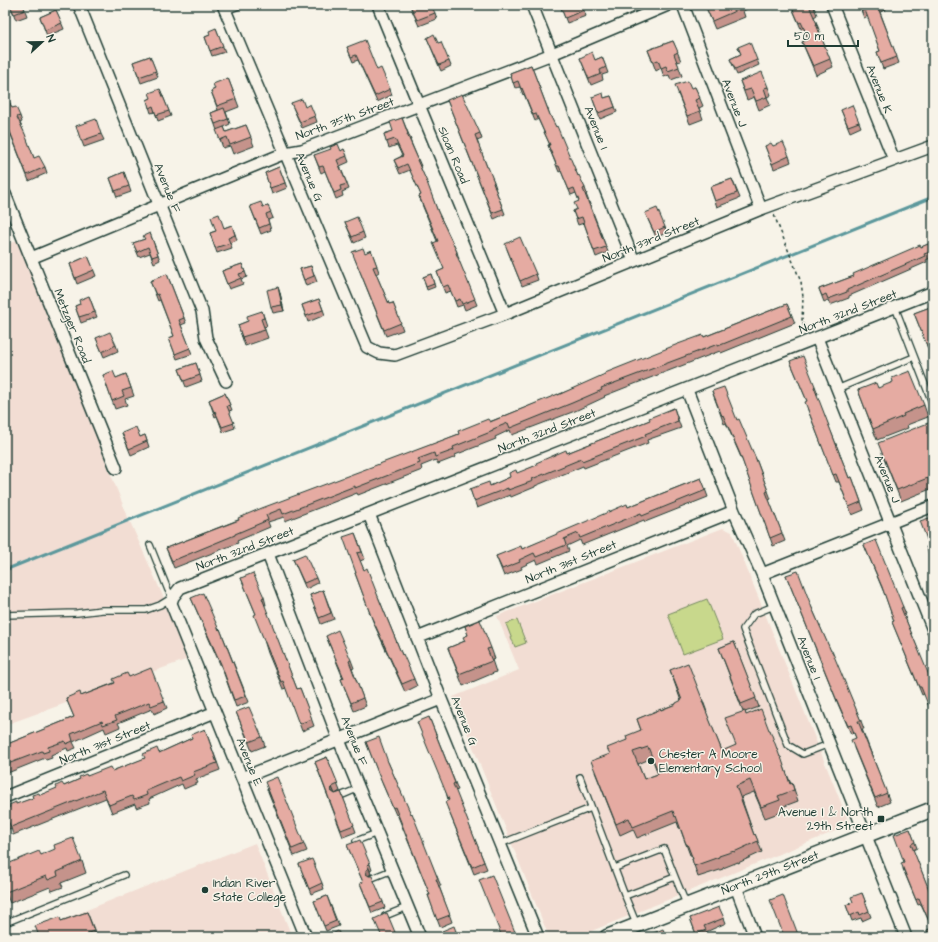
<svg xmlns="http://www.w3.org/2000/svg" width="938" height="942" viewBox="0 0 938 942" font-family="'Architects Daughter',sans-serif">
<rect width="100%" height="100%" fill="#f7f3e8"/>
<filter id="ink" filterUnits="userSpaceOnUse"><feTurbulence type="fractalNoise" baseFrequency=".025" numOctaves="2"/><feDisplacementMap in="SourceGraphic" scale="8" xChannelSelector="R" yChannelSelector="G"/><feConvolveMatrix kernelMatrix="1 2 1 2 8 2 1 2 1" color-interpolation-filters="sRGB"/></filter>
<g filter="url(#ink)">
<path fill="#f2ddd3" d="M18 240 127 515 166 603 188 659 5 725V246Z
M723 528 732 532 850 825 577 937H549L453 697 519 670 497 616Z
M255 843 292 937H19Z"/>
<path fill="#c8d88c" stroke="#748a60" d="M707 599 723 639 683 654 668 614Z
M517 620 526 643 515 647 506 624Z"/>
<g fill="none" stroke-linecap="round" stroke-linejoin="round">
<path stroke="#5c989c" stroke-width="3" d="M5 570 933 197"/>
<defs>
<path id="service" d="M225 11 242 5
M895 307 933 405
M837 389 914 357
M774 606 754 614 743 629 788 745 803 754 829 744
M5 615 77 613 102 610H146L160 605 173 597 168 590 150 545
M580 777 625 896 675 877 664 849 615 868
M338 797 359 788
M356 841 377 833
M500 844 591 808
M675 877 687 906
M372 878 392 870
M625 896 637 925
M385 916 407 907
M5 923 124 875"/>
<path id="minor" d="M79 5 202 311 206 338 226 381
M223 5 367 347 379 353 395 355 505 314 761 209 933 146
M378 5 419 105 505 314
M532 5 634 261
M683 5 761 209
M832 5 894 160
M5 194 116 468
M31 258 285 153 302 150 552 54 668 5
M817 338 933 630
M687 390 734 511 762 574 906 937
M369 514 441 699 538 937
M268 554 339 740 420 937
M762 574 933 506
M417 638 734 511
M242 778 441 699
M5 797 215 712
M736 887 755 937
M306 937 171 603 173 597 180 588 933 292"/>
<path id="tertiary" d="M607 937 933 809"/>
</defs>
<use href="#service" stroke="#1f3d34" stroke-width="8"/>
<use href="#minor" stroke="#1f3d34" stroke-width="14"/>
<use href="#tertiary" stroke="#1f3d34" stroke-width="17"/>
<path stroke="#1f3d34" stroke-width="1.5" stroke-dasharray="3 3" stroke-linecap="butt" d="M774 215 801 282 803 297 802 321 806 332"/>
<use href="#service" stroke="#f7f3e8" stroke-width="5.5"/>
<use href="#minor" stroke="#f7f3e8" stroke-width="11"/>
<use href="#tertiary" stroke="#f7f3e8" stroke-width="14"/>
</g>
<path fill="#c5938b" stroke="#1f3d34" fill-rule="evenodd" d="M10 5H23L27 16 16 20Z
M560 5H582L586 16 567 23Z
M705 5H746L747 9 743 11 745 17 715 29Z
M791 5H813L817 15 814 17 820 32H819L833 67 816 75 802 42 808 39 804 30 802 31Z
M859 5H884L886 10 880 12 899 63 883 69 877 52 880 51 868 16 864 18Z
M411 8 435 13 437 19 419 26Z
M56 10 64 29 47 36 40 17Z
M216 28 225 52 212 56 205 37 210 35Z
M427 38 449 61 451 66 441 71Z
M673 41 681 61 677 62 682 76 671 80 669 75 664 77 661 68 656 71 648 50Z
M347 47 377 70 390 89 392 95 377 102 358 60 353 62Z
M738 47 757 60 759 65 737 75 730 59 741 54Z
M150 56 158 77 141 83 133 62Z
M602 57 608 73 602 75 603 80 591 85 580 58 595 60Z
M531 65 550 115 578 176 585 188 587 194H586L608 252 596 257 584 223 578 225 573 211 577 210 579 201 576 193 571 195 561 171 559 172 548 145H550L538 119 535 121 524 94 523 95 520 87 515 88 510 73Z
M228 78 239 107 226 112 230 124 224 127 226 132 246 125 254 146 233 154 230 146 223 148 211 113 218 110 211 91 215 89Z
M740 81 768 87 771 95 767 97 770 105 759 110 754 97 747 100Z
M695 87 703 106 699 108 703 119 690 124 678 94Z
M160 89 171 116 158 121 155 112 151 113 147 100 151 98Z
M5 92 12 108 20 116 22 122 20 123 34 158 45 167 47 173 29 181 11 135 8 136 5 130Z
M611 96 617 112 600 119 592 97 604 98Z
M447 100 480 133 482 139 477 141 487 167 494 182 496 188H495L505 214 494 219Z
M291 103 305 107 315 116 317 122 302 128Z
M841 110 859 122 861 127 850 132Z
M402 118 411 140H410L418 159 421 166H420L438 212 457 252 459 259H458L477 305 465 310 463 305 457 307 451 291 445 293 437 272 444 269 437 241 421 202 419 196 421 195 410 170 400 174 394 160 402 156 397 145 389 148 384 134 393 131Z
M76 126 101 134 104 140 84 147Z
M765 146H773L789 156 791 162 774 169Z
M344 149 349 162 340 166 349 189 342 192 343 196 336 199 325 171 321 173 314 155 341 151Z
M279 167 287 188 272 194 265 173Z
M124 172 131 192 117 197 110 178Z
M732 179 740 198 717 207 710 187Z
M250 206 263 207 268 206 273 218 268 220 271 230 261 234Z
M645 213 665 227 667 233 656 237Z
M345 222 363 232 365 238 354 243Z
M232 225 237 240 230 243 232 248 217 253 210 233Z
M150 233 160 260 154 263 150 253 139 257 133 243 145 239Z
M933 242V257L926 260 927 262 849 296V298L830 305 828 300 824 302 819 289 854 276Z
M507 249 536 274 538 280 522 286Z
M371 250 379 272 376 274 389 304 393 303 403 330 386 336 355 259Z
M88 256 96 276 77 284 70 264Z
M242 264 247 277 241 279 243 284 229 289 222 271Z
M311 266 317 282 306 286 300 269Z
M167 274 186 323 181 325 192 354 177 359 169 338 174 336 160 300 158 301 150 281Z
M431 274 435 287 427 290 423 277Z
M280 293 284 311 273 313 271 307Z
M89 296 97 317 81 323 75 306 80 304Z
M319 299 325 315 308 322 302 305Z
M787 304 795 323 721 353 720 351 637 383 604 396 605 397 575 411 512 435 510 430 495 437 496 439 455 455 456 457 438 464 436 460 421 466 422 470 358 495 357 493 285 521 284 517 268 522 270 527 237 541 238 543 174 568 166 548 459 434Z
M933 306V361L914 313Z
M262 311 267 326 264 327 268 338 245 346 238 325 248 321Z
M96 338 116 345 118 351 104 357Z
M790 361 815 386 818 394 816 395 834 439 849 478 852 477 864 510 852 515 839 482H836L808 410 807 401Z
M196 363 202 381 186 387 179 369Z
M126 374 134 396 125 399 127 405 115 409 103 375 116 378Z
M878 388 924 405 928 417 907 425 908 428 877 440 858 390Z
M712 391 737 420 756 459 771 499 769 500 785 541 773 546 743 462 726 423 724 424Z
M225 393 232 410 229 411 235 428 223 432 217 416 215 417 209 400Z
M674 408 681 428 647 440 648 443 584 468 583 466 535 486V487L511 497 510 495 477 508 470 489 490 486 537 465 650 420Z
M122 433 140 437 145 435 149 447 131 455Z
M933 436V488L901 501 882 454Z
M701 478 708 497 645 522 644 520 582 545 580 540 567 546 569 551 538 564 536 560 521 567 522 569 504 576 496 556 522 549Z
M355 533 365 559 360 561 364 570 379 599 402 655 414 679 417 686 405 692 374 624 355 573H356Z
M864 545 903 607 906 614 904 615 917 647 924 694 922 695 895 629 892 622 894 621 885 595Z
M293 559 316 578 318 583 306 589Z
M786 575 812 608 861 721 864 729H862L890 802 878 807 854 748 856 738 854 733 851 734 838 704Z
M241 578 264 597 266 605H264L297 689 300 688 314 726 302 731 286 688 283 689 268 653 256 614Z
M323 590 334 619 321 624 310 595Z
M191 598 219 630 220 629 249 702 236 707 223 671Z
M465 626 491 648 495 659 492 660 496 672 463 686 448 648 465 641 468 635Z
M326 636 351 660 354 668 352 669 366 706 354 711 341 679 343 678Z
M734 642 759 707 745 712 746 715 780 757 791 784 792 783 798 801 782 807 784 811 765 818 754 792 741 797 754 835 755 834 762 852 738 863V862L723 868V869L698 877 692 859H693L691 855H690L680 828H679L677 822 637 838 633 829 620 835 595 772 609 754 641 730 637 719 676 704 681 701 670 670 703 701 707 712H706L722 751 736 746 743 711 719 648ZM652 758 658 774 644 779 638 764Z
M129 677 164 701 167 708 154 714 152 709 118 723 120 727 106 733 104 728 73 742 76 748 68 751 67 748 51 755 52 758 46 760 45 758 5 774V745L74 717 66 698 81 696Z
M236 712 262 737 265 746 252 751Z
M429 717 458 790 455 791 487 869 474 874 448 809V800Z
M205 729 220 770 196 779 198 783 184 789 182 784 149 799 150 803 136 808 135 804 112 813 106 798 13 835 11 828 5 831V809L64 786 87 776 112 771 159 753 192 738Z
M366 742 388 762 438 879 441 886H439L452 922 440 927 428 895H430L397 814 396 815 383 785Z
M327 757 340 791 335 794 341 792 356 832 343 837 315 762Z
M267 789 304 844 307 851 294 856Z
M910 829 917 848 913 850 933 900V937H929L927 930 932 928 921 904 918 905 903 869Z
M347 845 370 864 372 870 370 871 371 874 368 876 383 902 385 908 372 913 360 883 363 882Z
M41 855 82 861 86 873 61 883 63 887 52 891 50 887 10 903 5 891V865Z
M299 864 322 883 324 889 311 894Z
M862 893 871 917 862 921 861 918 852 921 846 905 853 902Z
M327 896 339 926 326 931 314 901Z
M87 912 97 937H37L61 921Z
M690 918H724L726 923 706 932 708 936 705 937H697Z"/>
<path fill="#a07871" stroke="#1f3d34" d="M278 287 280 293 284 311 282 305Z
M332 787 335 794 331 791Z
M369 868 371 874 368 876 366 874V870Z"/>
<path fill="#e5aba2" stroke="#1f3d34" fill-rule="evenodd" d="M10 5H23L25 10 14 14Z
M417 5H431L435 13 417 20 411 8Z
M560 5H582L584 10 565 18Z
M705 5H741L742 8 712 21Z
M791 5H813L814 7 810 8 817 24H816L830 59 813 66 802 42 809 39 801 22 799 23Z
M859 5H878H877L897 57 881 63 877 52 880 51 865 10 862 11Z
M56 10 62 23 45 30 40 17Z
M216 28 223 46 210 51 205 37 210 35 209 31Z
M434 34 438 43 441 42 449 61 439 65 427 38Z
M365 40 377 70 381 68 390 89 375 96 356 55 351 57 347 47Z
M673 41 678 52 674 54 679 67 668 71 666 66 661 68 658 60 653 62 648 50Z
M750 42 757 60 735 69 730 59 741 54 738 47Z
M592 52 595 60 602 57 606 67 600 70 601 74 589 79 580 58Z
M150 56 156 71 139 77 133 62Z
M531 65 550 115 556 127 557 126 578 176 579 175 585 188 583 189 606 247 594 251 582 217 576 219 573 211 577 209 574 203 579 201 574 188 569 190 559 166H557L548 145H550L536 114 533 115 522 88 521 89 518 81 513 83 510 73Z
M762 72 768 87 764 88 767 97 756 101 751 89 744 91 740 81Z
M228 78 236 99 217 106 211 91 215 89 213 84Z
M688 81 691 88 695 87 700 98 695 100 700 111 687 116 675 85Z
M160 89 169 111 156 115 153 106 149 108 147 100 151 98 149 93Z
M5 92 12 108 16 107 20 116 17 117 25 134 34 158 39 156 45 167 27 175 9 129 6 130 5 129Z
M603 93 604 98 611 96 615 107 598 113 592 97Z
M462 94 480 133 475 135 487 167H488L494 182 493 183 503 209 492 213 447 100Z
M302 99 305 107 310 104 315 116 300 122 291 103Z
M852 105 859 122 848 126 841 110Z
M224 108 228 119 215 124 211 113Z
M402 118 408 134H407L418 159 417 160 427 182 438 212 457 252 456 253 475 299 462 304 460 299 455 301 448 285 443 287 437 272 444 269 433 243 438 241 419 196 421 195 407 164 398 168 394 160 403 156 395 139 386 142 384 134 393 131 390 122Z
M96 119 101 134 81 141 76 126Z
M246 125 251 137 230 145 227 137 220 140 216 130 224 127 226 132Z
M783 142 789 156 772 164 765 146 771 143 773 146Z
M338 144 341 151 344 149 347 156 337 160 347 184 340 186 341 190 334 193 323 166 319 167 314 155 331 149 330 147Z
M279 167 285 183 270 188 265 173Z
M124 172 129 186 115 191 110 178Z
M732 179 737 193 715 201 710 187Z
M261 202 263 207 268 206 271 212 266 214 269 224 259 228 250 206Z
M657 208 665 227 654 232 645 213Z
M219 214 224 228 232 225 235 235 228 238 230 243 215 248 210 233 216 231 211 217Z
M357 217 363 232 352 237 345 222Z
M150 233 158 255 152 257 148 247 137 252 133 243 145 239 143 236Z
M520 237 536 274 520 281 505 244Z
M933 242V251L924 254 925 256 847 290V292L828 299 826 294 822 296 819 289 854 276 853 274 920 245 921 247Z
M363 248 365 253 371 250 377 266 373 267 389 304 393 303 401 323 384 330 352 252Z
M88 256 94 270 75 278 70 264Z
M242 264 245 272 239 274 241 278 227 284 222 271Z
M311 266 314 276 304 280 300 269Z
M167 274 184 318 179 320 190 348 175 354 169 338 174 336 158 294 156 295 150 281Z
M431 274 434 284 426 287 423 277Z
M278 287 282 305 271 307 267 290Z
M89 296 95 312 79 317 75 306 80 304 79 300Z
M319 299 323 310 306 316 302 305Z
M787 304 792 316 718 346V344L601 388 602 390 572 403 510 428 508 423 493 429V431L453 447 454 450 435 457 434 453 418 459 420 463 355 488V486L283 514 281 509 266 515 268 520 235 534V535L172 561 166 548 239 520 238 518 262 508 459 434 458 431 488 419 490 422 558 394V395L605 374V373L678 344 703 335 704 337Z
M933 306V352L930 353 914 313Z
M262 311 264 318 261 319 265 330 242 337 238 325 248 321 247 316Z
M110 332 116 345 102 352 96 338Z
M803 356 815 386 814 387 849 478 852 477 861 502 849 507 836 474 833 475 805 402 807 401 790 361Z
M196 363 200 375 184 381 179 369Z
M113 371 116 378 126 374 131 388 122 391 124 396 112 401 103 375Z
M910 371 924 405 903 414 904 416 873 429 858 390 876 383 878 388 893 382 892 378Z
M724 387 737 420 739 419 756 459 768 491 766 492 782 533 770 538 740 454 723 415 722 416 712 391Z
M225 393 230 405 227 406 234 423 222 427 215 411 214 412 209 400Z
M674 408 678 421 645 434 646 436 582 461 581 459 532 479 533 481 508 490V488L474 501 470 489 489 482 490 486 510 477 509 473 516 470 517 473 537 465 536 463 566 450 567 453 650 420 649 418Z
M928 423 933 436V476L897 490 878 443Z
M136 427 140 437 145 435 147 441 129 449 122 433Z
M701 478 706 490 642 516 641 513 580 538 578 533 564 539 566 545 536 557 534 553 519 560 520 562 502 569 496 556 521 546 522 549 627 504 628 507Z
M932 517 933 520V564L926 547 929 545 920 521Z
M355 533 362 552 357 553 364 570 367 568 379 599 402 655 403 654 414 679 402 684 371 616 355 573H356L343 537Z
M876 540 903 607 901 608 933 685V717L921 687H919L892 622 894 621 882 587 864 545Z
M305 554 316 578 304 583 293 559Z
M798 571 812 608 831 651H832L861 721H858L887 793 875 798 851 740 856 738 851 725 848 726 835 696 786 575Z
M253 573 264 597 262 598 297 689 300 688 312 719 299 724 283 681 281 682 266 645 254 615 256 614 241 578Z
M323 590 331 613 319 618 310 595Z
M203 593 219 630 220 629 246 696 234 700 221 664 191 598Z
M480 620 491 648 487 649 492 661 459 674 448 648 465 641 463 637 468 635 465 626Z
M338 630 351 660 349 661 363 698 351 703 341 679 344 678 326 636Z
M734 642 756 698 741 704 719 648Z
M688 663 703 701H702L722 751 736 745 725 718 745 711 746 715 761 709 769 730H770L780 757H781L790 784 792 783 794 790 778 796 780 800 761 807 750 780 736 786 754 835 755 834 758 841 734 852V851L719 856V857L694 866 692 859H693L687 844H686L676 816 675 817 673 811 633 827 629 818 616 824 591 761 610 754 607 748 627 740 626 736 641 730 637 719 661 709V710L676 704V703L682 700 670 670ZM648 747 657 769H656L658 774 644 779 633 752Z
M151 668 164 701 151 706 149 702 115 716 117 720 103 725 102 721 71 734 73 741 66 744 65 741 48 747 49 751 43 753 42 751 5 765V745L74 717 66 698 80 692 81 696 115 683 113 679 127 673 129 677Z
M249 707 262 737 249 742 236 712Z
M429 717 455 783 453 784 484 862 472 867 445 802 449 800 417 722Z
M205 729 217 763 193 772 195 775 181 781 179 777 146 791 147 795 134 800 132 796 109 805 103 790 11 827 8 821 5 822V809L10 807 9 805 16 802V804L33 798 32 795 39 793 40 795 57 788 56 786 62 783 64 786 80 779 79 777 86 774 87 776 110 767 112 771 145 758 143 754 157 748 159 753 192 738 191 735Z
M379 737 388 762 411 814 412 813 438 879H436L450 915 437 920 428 895H430L395 807 393 808 380 778 366 742Z
M327 757 338 784 332 787 331 791 335 794 341 792 354 825 341 830 315 762Z
M277 777 304 844 292 849 265 782Z
M910 829 915 842 911 844 933 900V937H930L927 930 932 928 919 898 916 900 901 863 904 862 894 835Z
M73 838 82 861 57 872 58 876 48 880 46 876 6 892 5 890V865L39 851 41 855 55 849 54 845Z
M360 840 370 864 367 865 369 868 366 870V874L369 876H372L383 902 370 907 360 883 363 882 347 845Z
M312 859 322 883 309 889 299 864Z
M492 875 517 937H502L479 880Z
M862 893 869 911 860 915 859 912 850 916 846 905 853 902 851 897Z
M783 895 799 937H781L784 936 770 900Z
M327 896 336 921 324 926 314 901Z
M719 907 724 918 704 926 706 930 696 934 690 918Z
M87 912 94 931 88 933 90 937H37L39 936 35 926 60 917 61 921Z
M387 913 397 937H382L374 919Z
M454 926 458 937H444L442 931Z
M663 929 666 937H644Z
M338 931 341 937H326Z"/>
</g>
<g fill="#1f3d34" stroke="#f7f3e8" stroke-width="1.5">
<circle cx="651" cy="761" r="4"/>
<rect x="877" y="815" width="8" height="8" rx="2"/>
<circle cx="205" cy="890" r="4"/>
</g>
<g text-anchor="middle" dominant-baseline="central" stroke-width="3" stroke-linejoin="round" paint-order="stroke">
<g font-size="12" fill="#1f3d34" stroke="#f7f3e8">
<text transform="translate(879 89) rotate(68)">Avenue K</text>
<text transform="translate(734 103) rotate(69)">Avenue J</text>
<text transform="translate(345 119) rotate(-20)">North 35th Street</text>
<text transform="translate(596 128) rotate(68)">Avenue I</text>
<text transform="translate(453 155) rotate(67)">Sloan Road</text>
<text transform="translate(309 177) rotate(67)">Avenue G</text>
<text transform="translate(167 188) rotate(68)">Avenue F</text>
<text transform="translate(651 240) rotate(-22)">North 33rd Street</text>
<text transform="translate(848 312) rotate(-21)">North 32nd Street</text>
<text transform="translate(72 326) rotate(68)">Metzger Road</text>
<text transform="translate(547 431) rotate(-21)">North 32nd Street</text>
<text transform="translate(887 479) rotate(68)">Avenue J</text>
<text transform="translate(245 549) rotate(-21)">North 32nd Street</text>
<text transform="translate(571 562) rotate(-22)">North 31st Street</text>
<text transform="translate(809 658) rotate(68)">Avenue I</text>
<text transform="translate(464 721) rotate(68)">Avenue G</text>
<text transform="translate(354 741) rotate(68)">Avenue F</text>
<text transform="translate(105 743) rotate(-22)">North 31st Street</text>
<text transform="translate(249 762) rotate(68)">Avenue E</text>
<text transform="translate(770 873) rotate(-21)">North 29th Street</text>
</g>
<g font-size="12" fill="#1f3d34" stroke="#f7f3e8" text-anchor="start">
<text x="659" y="754">Chester A Moore<tspan x="659" dy="14">Elementary School</tspan></text>
<text x="873" y="812" text-anchor="end">Avenue I &amp; North<tspan x="873" dy="14">29th Street</tspan></text>
<text x="213" y="883">Indian River<tspan x="213" dy="14">State College</tspan></text>
</g>
</g>
<rect width="938" height="942" fill="none" stroke="#f7f3e8" stroke-width="20"/>
<rect x="10" y="10" width="918" height="922" fill="none" stroke="#1f3d34" stroke-width="1.5" filter="url(#ink)"/>
<g transform="translate(42 42) rotate(68)" stroke="#f7f3e8" stroke-width="3" paint-order="stroke">
<path d="M0-3L7 15L0 10L-7 15Z" fill="#1f3d34"/>
<text y="-6" font-size="11" font-weight="bold" text-anchor="middle" fill="#1f3d34">N</text>
</g>
<path d="M788 40v6h70v-6" fill="none" stroke="#1f3d34" stroke-width="2"/>
<text x="794" y="40" font-size="12" fill="#1f3d34" stroke="#f7f3e8" stroke-width="3" paint-order="stroke">50 m</text>
</svg>
